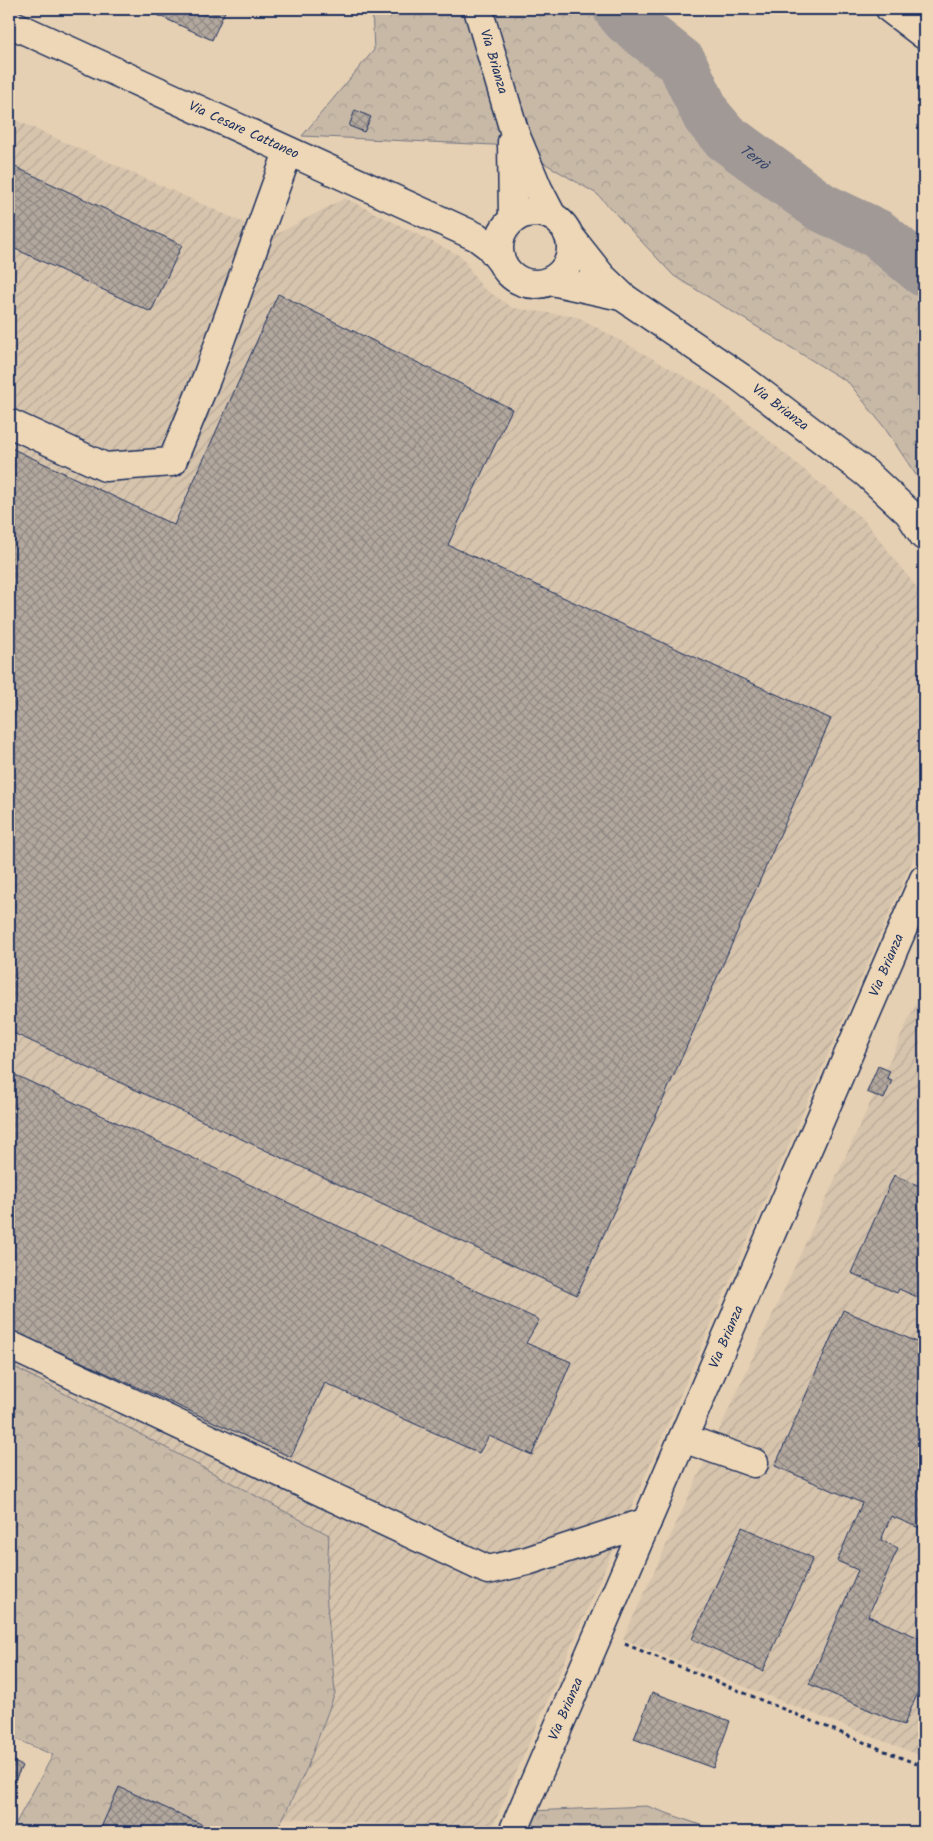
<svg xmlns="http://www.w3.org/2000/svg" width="933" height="1841" viewBox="0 0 933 1841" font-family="Kalam,sans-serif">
<defs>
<pattern id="industrial-furrows" width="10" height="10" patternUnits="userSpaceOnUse" patternTransform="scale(1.25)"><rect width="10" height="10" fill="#d7c4ad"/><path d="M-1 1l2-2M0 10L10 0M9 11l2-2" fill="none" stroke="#b8a997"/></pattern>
<pattern id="forest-crowns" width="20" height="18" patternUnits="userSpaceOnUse" patternTransform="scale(1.25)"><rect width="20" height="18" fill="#c8b9a7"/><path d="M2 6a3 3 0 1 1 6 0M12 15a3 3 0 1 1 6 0" fill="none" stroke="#ab9f92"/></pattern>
<pattern id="building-cross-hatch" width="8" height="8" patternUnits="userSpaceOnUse" patternTransform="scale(1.25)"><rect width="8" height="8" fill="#b3a89e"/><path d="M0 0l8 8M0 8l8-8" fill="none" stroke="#918984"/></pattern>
</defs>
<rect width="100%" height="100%" fill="#e6d0b3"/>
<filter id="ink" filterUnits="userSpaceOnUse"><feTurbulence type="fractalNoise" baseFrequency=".02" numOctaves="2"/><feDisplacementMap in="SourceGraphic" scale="10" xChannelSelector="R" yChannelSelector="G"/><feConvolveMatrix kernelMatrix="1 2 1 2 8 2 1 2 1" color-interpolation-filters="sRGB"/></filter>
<g filter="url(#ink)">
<path fill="url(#industrial-furrows)" d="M9 117 273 236 345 198 461 256 482 287 513 308 578 317 709 390 864 520 924 597V834L491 1831 283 1818 307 1768 335 1693 326 1593 329 1535 9 1364Z
M924 986V1757L623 1639Z"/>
<path fill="url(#forest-crowns)" stroke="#727482" d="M372 9H653L697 50 719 104 739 132 760 153 833 206 924 254V487L884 427 849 383 674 276 597 194 515 146 302 136 374 50Z
M9 1364 329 1535 326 1593 335 1693 307 1768 283 1818 275 1832H11L53 1755 9 1736Z
M647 1806 720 1832H518L529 1811Z"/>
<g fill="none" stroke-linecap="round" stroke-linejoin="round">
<path stroke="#a09996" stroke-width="50" id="s1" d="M618 9 626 19 682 63 707 116 724 136 821 207 878 234 924 272"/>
</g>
<path fill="url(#building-cross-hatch)" stroke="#1b2f5e" d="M155 9H226L212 40 153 13Z
M355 110 371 117 364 132 349 126Z
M9 164 182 245 151 312 9 246Z
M278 294 512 409 448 545 831 719 577 1295 9 1031V447L174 525Z
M878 1066 890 1071 887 1078 892 1080 884 1099 867 1092Z
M9 1072 539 1320 526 1343 571 1362 532 1455 489 1436 479 1453 325 1383 291 1457 9 1329Z
M894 1175 924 1188V1300L899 1289 897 1293 851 1273Z
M843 1310 924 1345V1530L891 1516 881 1540 898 1548 868 1616 924 1640V1678L904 1725 809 1684 858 1570 837 1561 862 1503 775 1466Z
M742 1527 813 1558 763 1671 692 1639Z
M652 1692 730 1721 713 1768 634 1739Z
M9 1759 22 1766 9 1793Z
M119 1787 219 1832H99Z"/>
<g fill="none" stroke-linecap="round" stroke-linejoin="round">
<defs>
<g id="minor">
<path id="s2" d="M478 9 515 134 538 189 552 216"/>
<path d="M890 9 924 35"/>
<path id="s3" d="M9 23 477 237 489 246 500 260"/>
<path d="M512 142 513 218"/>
<circle cx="535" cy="248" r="36"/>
<path id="s4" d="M568 234 602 277 623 297 740 377 866 473 909 513 924 536"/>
<path d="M552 281 621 296"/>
<path d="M9 423 105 467 172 462 207 377 288 152"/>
<path d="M9 1345 488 1570 527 1561 647 1522"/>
<path d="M683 1438 754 1463"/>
<path id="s5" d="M513 1832 924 879"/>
</g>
</defs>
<use href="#minor" stroke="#1b2f5e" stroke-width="31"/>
<path stroke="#1b2f5e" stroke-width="3" stroke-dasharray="4 4" stroke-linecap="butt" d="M625 1644 924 1767"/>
<use href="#minor" stroke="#eed7b7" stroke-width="28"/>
</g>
</g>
<g text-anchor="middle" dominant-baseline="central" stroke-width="4" stroke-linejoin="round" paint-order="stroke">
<g font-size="14" fill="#1b2f5e" stroke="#eed7b7">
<text stroke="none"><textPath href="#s2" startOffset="55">Via Brianza</textPath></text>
<text stroke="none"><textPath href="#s3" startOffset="258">Via Cesare Cattaneo</textPath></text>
<text stroke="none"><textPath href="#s4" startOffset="276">Via Brianza</textPath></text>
<text stroke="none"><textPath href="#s5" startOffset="944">Via Brianza</textPath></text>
<text stroke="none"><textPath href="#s5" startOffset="539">Via Brianza</textPath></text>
<text stroke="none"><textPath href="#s5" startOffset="134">Via Brianza</textPath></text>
</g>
<g font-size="15" font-style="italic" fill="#364469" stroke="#eed7b7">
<text stroke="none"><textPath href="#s1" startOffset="206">Terrò</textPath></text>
</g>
</g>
<rect width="933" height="1841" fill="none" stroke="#eed7b7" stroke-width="30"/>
<rect x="15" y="15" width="903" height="1811" fill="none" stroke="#1b2f5e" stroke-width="2" filter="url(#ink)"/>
</svg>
